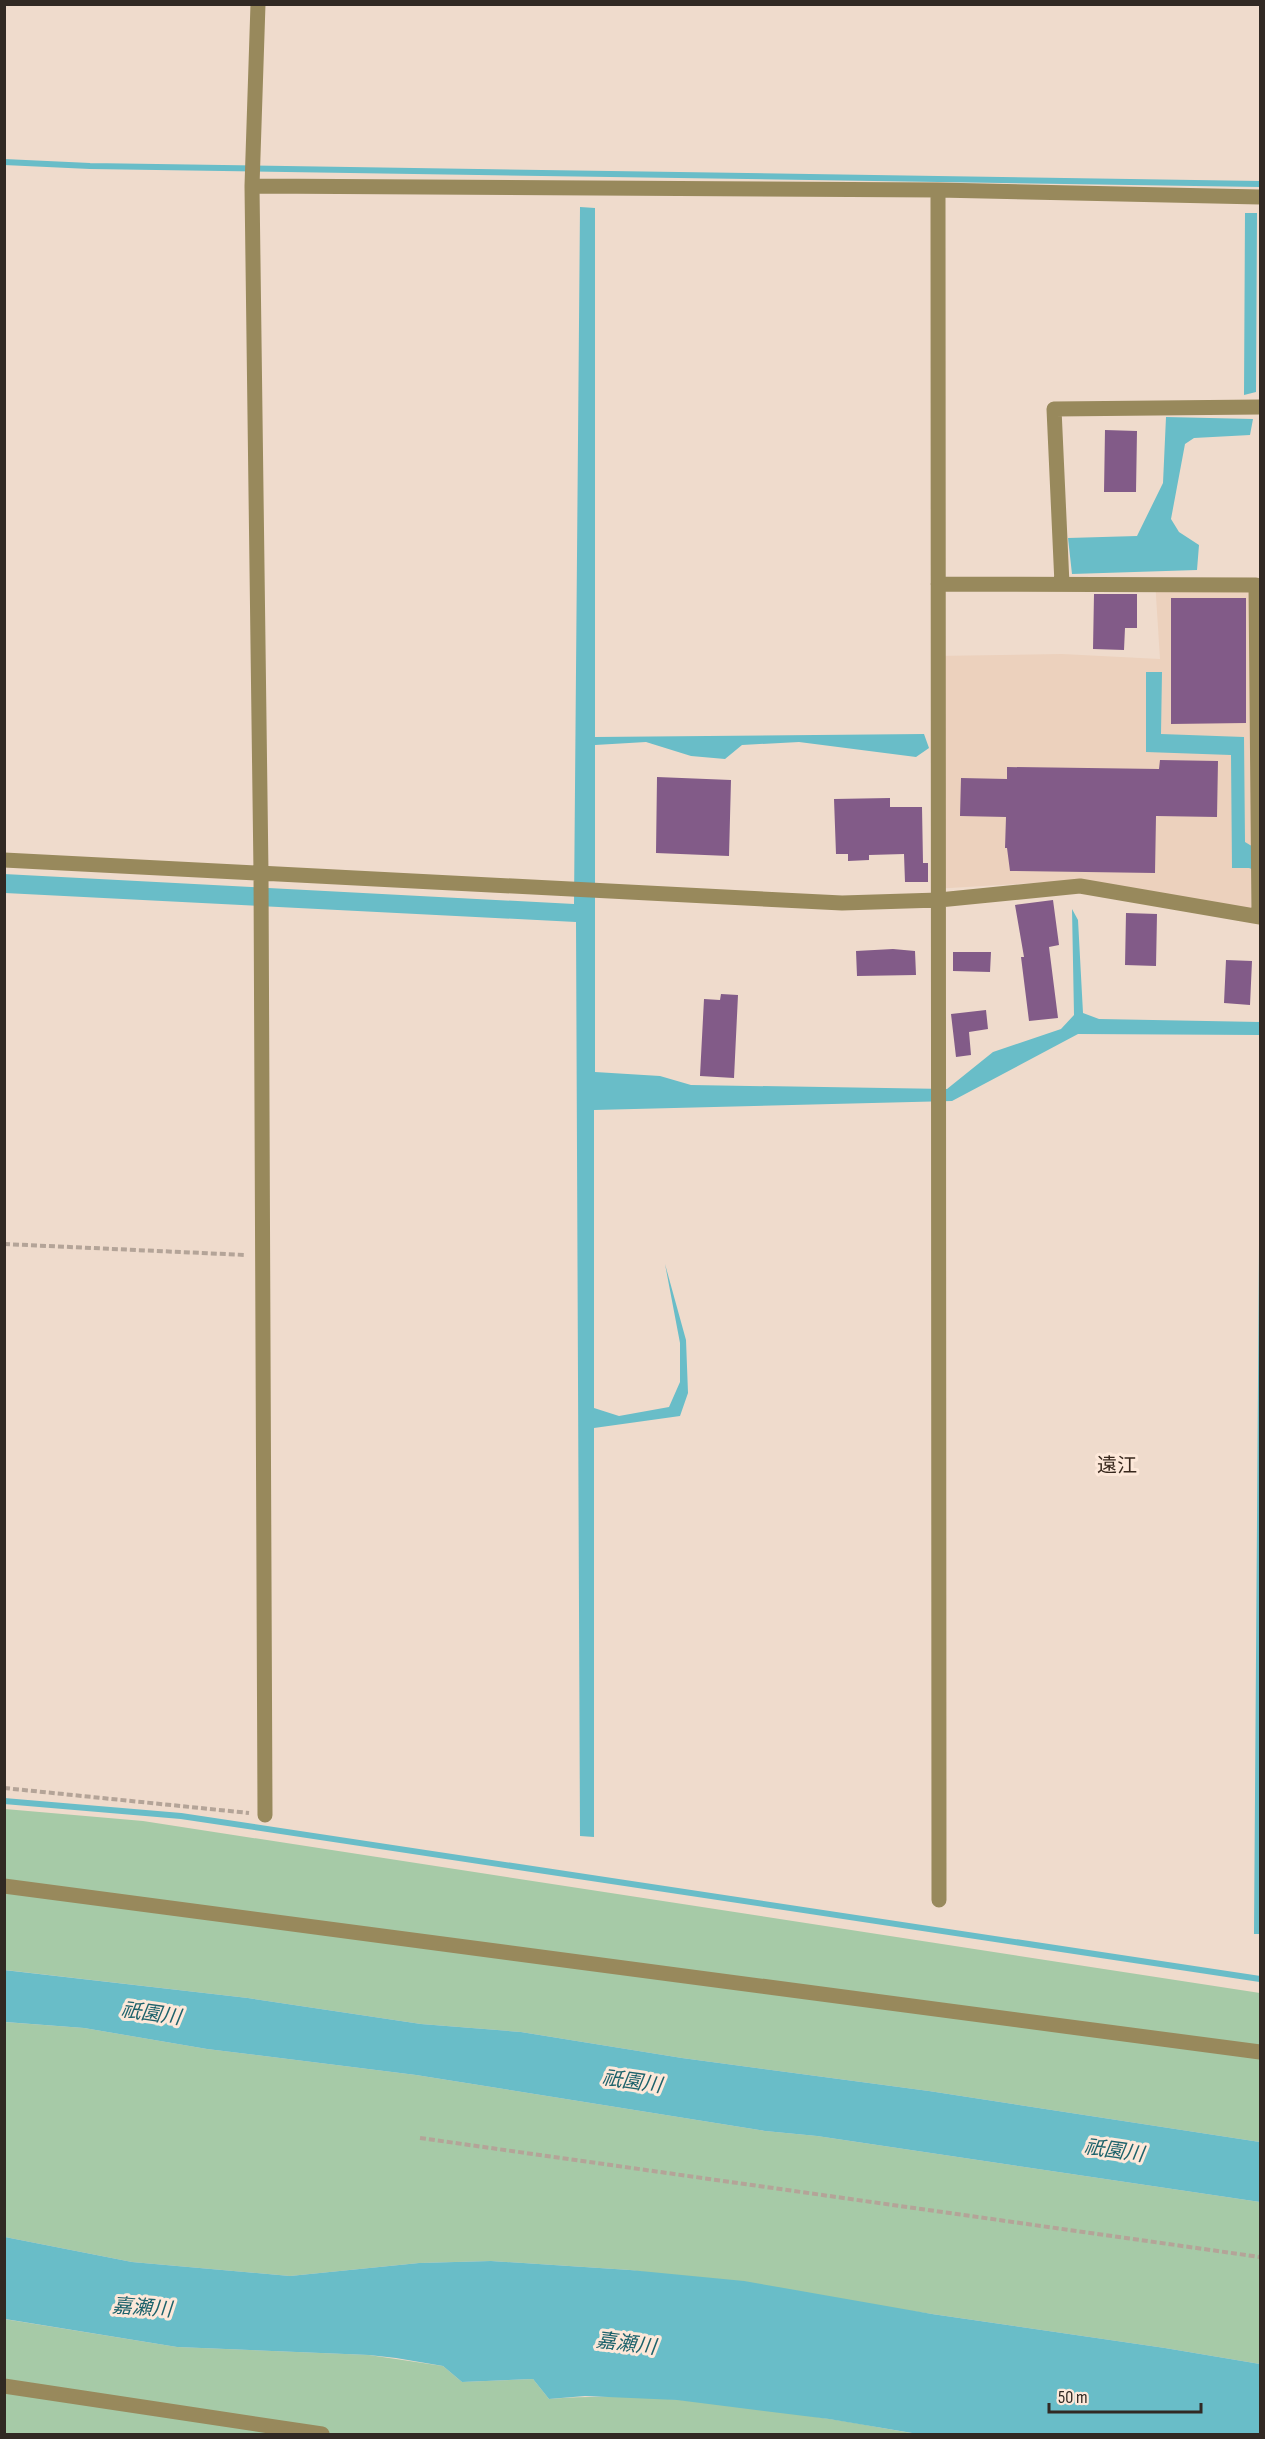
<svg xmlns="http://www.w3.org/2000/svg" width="1265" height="2439" viewBox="0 0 1265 2439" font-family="'Sofia Sans Condensed','Noto Sans JP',sans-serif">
<rect width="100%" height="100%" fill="#efdbcc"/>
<path fill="#ecd1bd" d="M1252 578 1251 910 1085 880 932 889 934 656 1062 654 1160 659 1155 580Z"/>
<path fill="#a6caa7" d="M5 1809 143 1821 1260 1993V2142L929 2091 682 2058 521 2032 421 2024 248 1998 5 1970Z
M4 2022 84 2028 207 2049 416 2075 765 2131 817 2136 1260 2202V2364L1165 2348 630 2270 491 2261 419 2263 290 2276 132 2262 5 2237Z
M4 2319 177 2347 369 2355 443 2366 462 2382 533 2379 549 2399C667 2389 801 2414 917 2434H5Z"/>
<path fill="#69bdc8" d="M580 207 595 208V737L924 734 929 748 916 757 799 742 742 745 725 759 691 756 646 742 595 745V1072L660 1076 691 1085 947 1089 993 1052 1061 1029 1074 1015 1072 909 1078 920 1083 1013 1099 1019 1260 1022V1035L1078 1034 952 1101 594 1110V1408L619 1416 669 1407 680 1382V1343L665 1264 686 1340 688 1393 680 1416 594 1428V1837L580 1836 576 922 5 893 4 874 574 904Z
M1245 213H1257L1256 392 1244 395Z
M1166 417 1253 419 1250 435 1194 438 1185 444 1171 519 1179 532 1199 545 1197 570 1072 574 1068 538 1137 536 1163 483Z
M1146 672H1162L1161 734 1244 737 1245 842 1260 851V872L1249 868H1232L1231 755 1146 752Z
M1260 1106V1934H1254Z
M4 1970 248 1998 421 2024 521 2032 682 2058 929 2091 1260 2142V2202L817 2136 765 2131 416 2075 207 2049 84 2028 5 2022Z
M5 2237 132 2262 290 2276 419 2263 491 2261 630 2270 744 2281 932 2314 1165 2348 1260 2364V2434H918L829 2419 677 2400 585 2396 549 2399 533 2379 462 2382 443 2366 396 2358 369 2355 177 2347 5 2319Z"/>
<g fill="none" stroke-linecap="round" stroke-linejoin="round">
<path stroke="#69bdc8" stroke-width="6" d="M4 162 90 166 1260 184
M4 1801 181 1816 1260 1979"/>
</g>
<path fill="#825b88" d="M1105 430 1137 431 1136 492H1104Z
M1094 594H1137V628H1125L1124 650 1093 649Z
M1171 598H1246V723L1171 724Z
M1160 760 1218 761 1217 817 1156 816 1155 873 1010 871 1007 848H1005L1006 817 960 816 961 778 1007 779V767L1159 769Z
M657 777 731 780 729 856 656 853Z
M890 798V807H922L923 863H928V882H905L904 854 869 855V860L848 861V854H836L834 799Z
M1053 900 1059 945 1049 947 1058 1018 1029 1021 1021 957H1024L1015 905Z
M1126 913 1157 914 1156 966 1125 965Z
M893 949 915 951 916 975 857 976 856 951Z
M953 952H991L990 972 953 971Z
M1226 960 1252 961 1250 1005 1224 1003Z
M721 994 738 995 734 1078 700 1076 704 999 720 1000Z
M986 1010 988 1029 969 1032 971 1055 956 1057 951 1014Z"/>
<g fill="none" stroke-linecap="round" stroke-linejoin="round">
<path stroke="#b4a498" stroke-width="4" stroke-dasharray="6 3" stroke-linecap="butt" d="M4 1244 246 1255
M4 1788 249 1813
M420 2138 1260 2257"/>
<path stroke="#98895c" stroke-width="15" d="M258 4 252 186 261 873 265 1815
M252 186 938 190 1260 197
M938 190 939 1900
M938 584 1256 585 1259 917
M1062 584 1054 409 1260 407
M4 860 842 903 939 900 1080 886 1260 917
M4 1886 1260 2052
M4 2386 322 2434"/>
</g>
<g text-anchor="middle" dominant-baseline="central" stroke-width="6" stroke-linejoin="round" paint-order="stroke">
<g font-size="20" fill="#37271c" stroke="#fde8d9">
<text x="1117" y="1466">遠江</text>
</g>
<g font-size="20" font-style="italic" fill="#1e626b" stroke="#fde8d9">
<text transform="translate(151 2014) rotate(8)">祇園川</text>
<text transform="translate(632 2082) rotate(8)">祇園川</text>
<text transform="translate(1114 2151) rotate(8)">祇園川</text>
<text transform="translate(142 2308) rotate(4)">嘉瀬川</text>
<text transform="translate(626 2344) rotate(7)">嘉瀬川</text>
</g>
</g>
<rect width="1265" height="2439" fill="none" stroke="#312923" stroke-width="12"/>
<path d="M1049 2403v9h152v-9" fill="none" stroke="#312923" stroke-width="3"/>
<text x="1058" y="2403" font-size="18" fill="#312923" stroke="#fde8d9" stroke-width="4.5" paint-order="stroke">50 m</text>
</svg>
